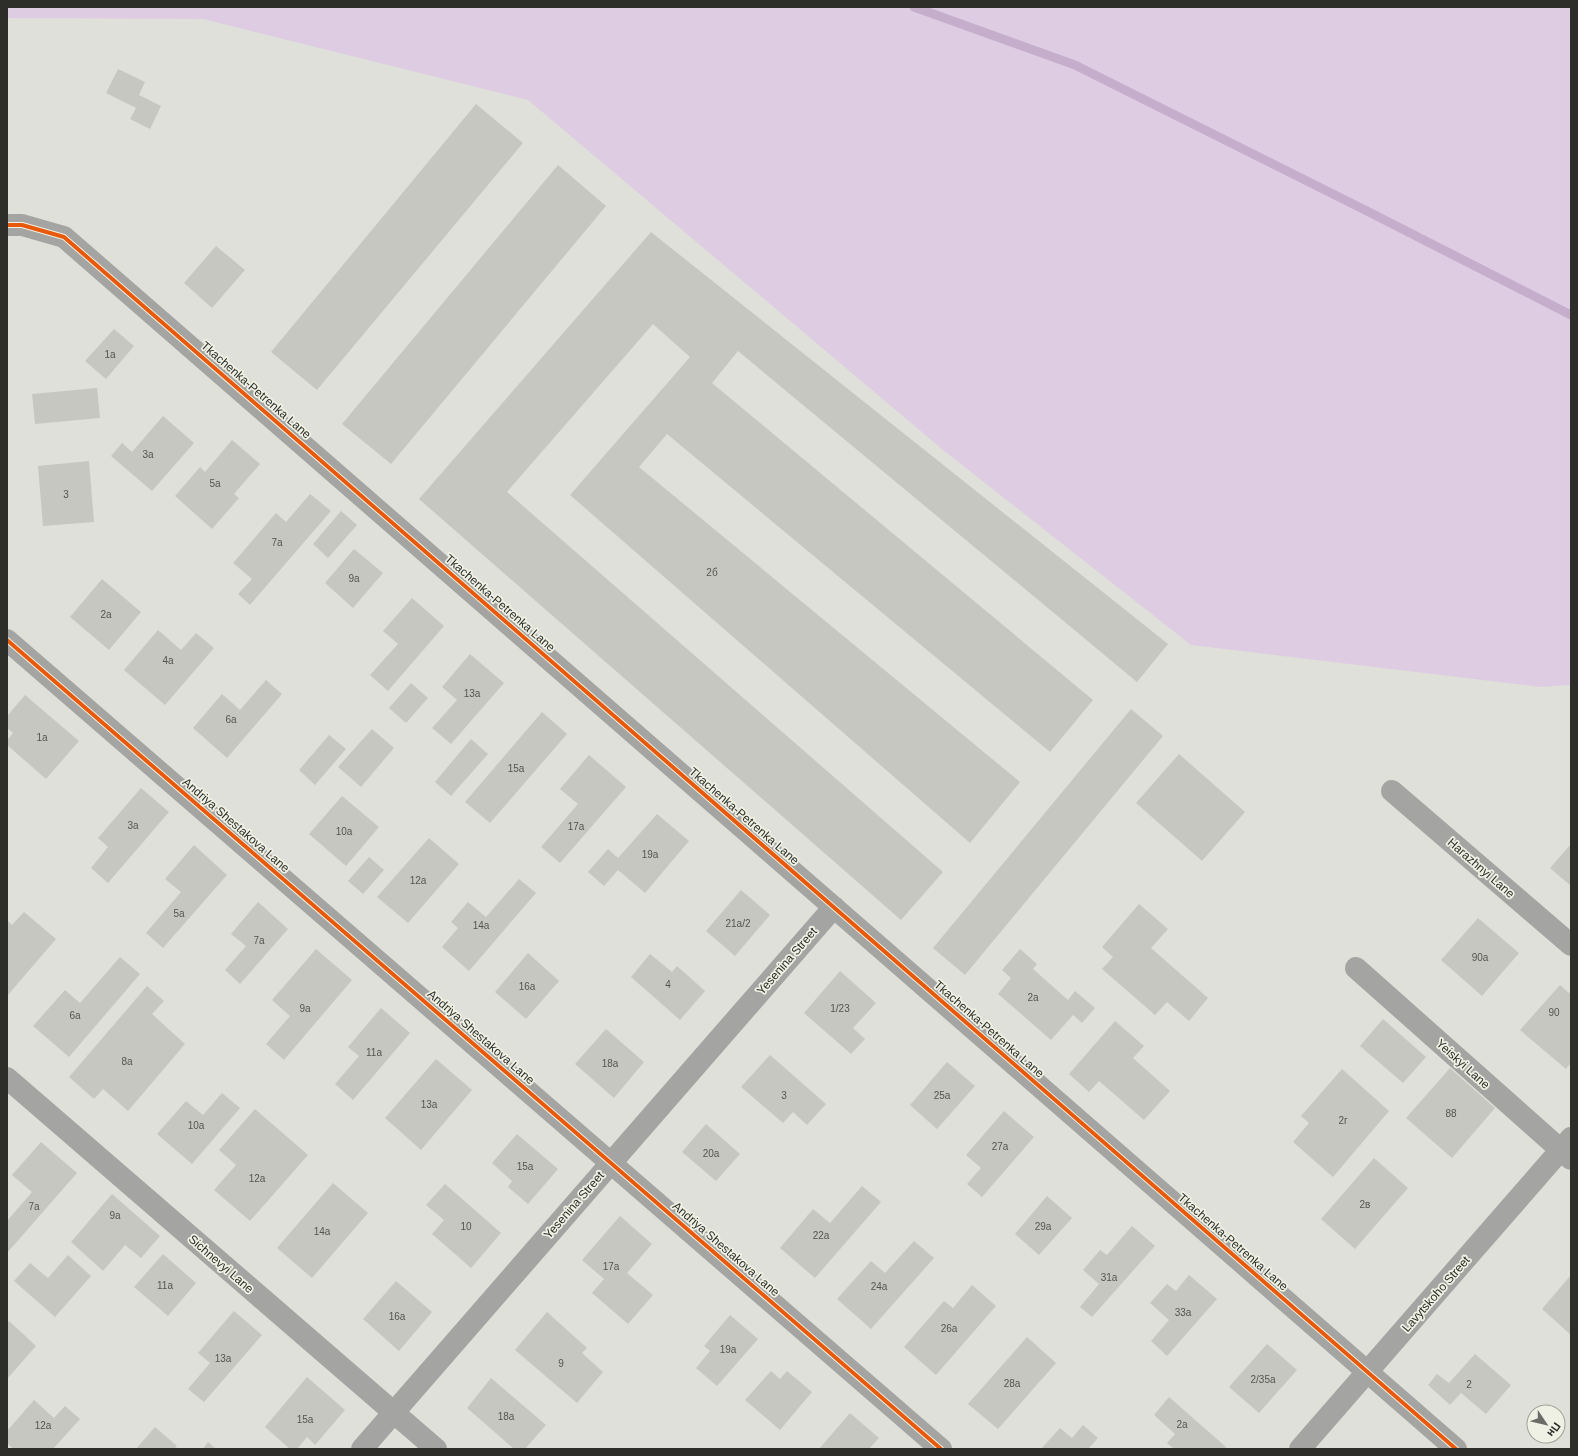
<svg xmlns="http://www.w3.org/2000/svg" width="1578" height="1456" viewBox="0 0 1578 1456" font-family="Helvetica,sans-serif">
<rect width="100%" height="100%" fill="#dfe0d9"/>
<path fill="#decde2" d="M7 7H1571V685L1540 687 1191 645 943 450 528 100 203 19 7 18Z"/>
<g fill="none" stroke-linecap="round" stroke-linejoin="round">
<path stroke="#c4aecb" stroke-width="9" d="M914 7 1075 65 1365 210 1571 315"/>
</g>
<path fill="#c6c7c1" d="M118 69 145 82 139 95 161 106 150 129 130 119 136 108 106 93Z
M476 104 523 143 317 390 271 352Z
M558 165 606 206 391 464 342 424Z
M651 232 1168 644 1137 682 738 351 712 383 1093 700 1050 752 667 434 639 467 1020 782 970 843 570 495 690 357 653 324 507 492 943 872 901 920 419 499Z
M216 246 245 270 212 308 184 283Z
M114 329 134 346 106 379 85 361Z
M97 388 100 418 35 424 32 394Z
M163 416 194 443 152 491 111 456 122 443 132 452Z
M232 440 260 464 234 494 239 498 212 529 175 496 200 467 205 472Z
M89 461 94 522 43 526 38 466Z
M310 494 331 511 250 605 238 594 252 579 233 563 276 513 286 522Z
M341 511 357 525 328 558 313 544Z
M354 549 383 573 353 608 325 583Z
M102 579 141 612 109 650 70 617Z
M412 598 444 626 388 691 370 675 398 644 383 631Z
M158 630 181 650 196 633 214 648 165 705 124 670Z
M470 654 504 683 451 744 432 728 457 700 442 687Z
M266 680 282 694 227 758 193 728 222 694 240 710Z
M411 683 428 698 406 723 389 708Z
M25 695 79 741 46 779 7 745V740L13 733 7 728V716Z
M1131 709 1163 736 965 975 933 948Z
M542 712 567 734 490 823 465 802Z
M372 729 394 748 361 787 338 767Z
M329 735 346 749 315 785 299 770Z
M471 739 488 754 451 796 435 782Z
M1179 754 1245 812 1202 861 1136 803Z
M589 755 626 787 560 863 541 847 578 804 560 789Z
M141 788 169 812 108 883 91 868 108 847 98 838Z
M342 796 379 827 346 866 309 834Z
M657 814 689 841 645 893 618 870 604 886 588 872 608 849 618 858Z
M429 838 459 864 408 923 377 897Z
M1571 844V886L1550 868Z
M194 845 227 875 163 948 146 933 181 892 165 879Z
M369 857 384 870 363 894 348 881Z
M519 879 536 893 469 971 442 947 458 928 451 922 468 902 486 917Z
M741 890 770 915 735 956 706 931Z
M258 902 288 929 240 984 225 970 246 946 231 934Z
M1139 904 1168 929 1151 948 1208 998 1189 1021 1167 1002 1155 1015 1102 969 1113 957 1102 947Z
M24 912 56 939 7 996V920L12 925Z
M1478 918 1519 953 1482 996 1441 960Z
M316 949 352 980 284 1060 266 1044 290 1016 272 1000Z
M1020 949 1037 964 1033 969 1068 1000 1075 991 1095 1008 1082 1023 1073 1015 1051 1040 998 994 1011 978 1002 970Z
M528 953 559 981 526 1019 495 992Z
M650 954 672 972 677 966 705 991 680 1020 631 977Z
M120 957 140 974 69 1057 33 1026 65 990 80 1003Z
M840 971 876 1003 853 1028 865 1039 851 1054 804 1013Z
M1560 985 1569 993 1571 990V1063L1566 1069 1520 1030Z
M147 986 164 1001 152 1014 185 1044 128 1111 103 1089 94 1099 69 1077Z
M381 1008 410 1033 353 1100 335 1084 359 1056 348 1047Z
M1383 1019 1426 1057 1403 1083 1360 1046Z
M1115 1021 1144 1046 1133 1058 1170 1091 1144 1120 1099 1081 1089 1092 1069 1074Z
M606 1029 644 1062 614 1098 575 1064Z
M770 1055 826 1104 807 1125 793 1112 783 1123 741 1087Z
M436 1059 472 1090 421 1150 385 1118Z
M947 1062 975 1086 937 1129 910 1105Z
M1450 1068 1495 1108 1452 1158 1406 1118Z
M1342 1069 1389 1111 1333 1177 1293 1142 1309 1123 1301 1116Z
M222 1093 240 1108 192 1164 157 1134 186 1101 203 1115Z
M255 1109 308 1155 250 1221 214 1190 236 1165 219 1150Z
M1004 1111 1034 1137 982 1197 967 1184 981 1168 966 1155Z
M706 1124 740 1154 716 1181 682 1152Z
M517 1134 558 1169 528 1204 508 1187 512 1181 492 1163Z
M41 1142 77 1173 7 1253V1221L32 1192 12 1175Z
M1374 1158 1408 1188 1355 1249 1321 1219Z
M333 1183 368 1213 312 1278 277 1248Z
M445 1184 501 1233 471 1268 432 1234 444 1220 426 1205Z
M862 1186 881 1202 815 1278 780 1248 813 1209 830 1223Z
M112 1194 160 1236 141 1258 125 1245 103 1271 71 1242Z
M1047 1196 1072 1218 1039 1255 1015 1234Z
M620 1216 652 1244 627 1273 653 1295 628 1324 592 1293 604 1279 582 1260Z
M1132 1226 1155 1246 1092 1317 1080 1307 1099 1284 1083 1270 1100 1250 1107 1255Z
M914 1241 934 1258 871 1329 837 1299 871 1261 885 1273Z
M163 1254 196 1283 168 1316 134 1287Z
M68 1255 91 1276 55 1317 14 1281 30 1263 48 1278Z
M1189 1275 1217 1299 1167 1356 1151 1341 1169 1320 1150 1303 1167 1284 1176 1291Z
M1571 1275V1335L1542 1309Z
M396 1281 432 1312 399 1351 363 1319Z
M972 1285 996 1306 936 1375 904 1347 944 1301 953 1308Z
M234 1311 262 1335 204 1402 188 1389 210 1363 198 1353Z
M547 1312 587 1348 582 1353 603 1372 577 1403 515 1350Z
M730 1315 758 1339 717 1386 696 1368 710 1351 704 1346Z
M9 1321 36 1346 7 1379V1323Z
M1027 1337 1056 1363 998 1429 968 1404Z
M1267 1344 1297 1370 1259 1413 1229 1387Z
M1475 1354 1511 1385 1486 1414 1461 1393 1450 1405 1428 1385 1437 1374 1449 1383Z
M771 1371 780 1379 787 1371 812 1392 780 1430 745 1400Z
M307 1377 345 1410 315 1445 307 1437 297 1449H290L265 1427Z
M491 1378 546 1425 525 1449H514L467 1408Z
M1169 1397 1226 1447 1224 1449H1174L1167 1443 1175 1434 1154 1415Z
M34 1400 54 1418 65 1406 80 1419 53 1449H13L7 1443V1431Z
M850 1413 879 1438 869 1449H819Z
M1083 1425 1098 1438 1088 1449H1041L1060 1428 1072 1438Z
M155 1427 177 1446 174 1449H136Z
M208 1442 216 1449H203Z"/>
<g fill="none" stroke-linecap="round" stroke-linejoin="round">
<path stroke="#a4a4a2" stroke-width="22" d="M7 225H22L64 237 1456 1449
M7 640 941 1449
M1392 791 1571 945
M1356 968 1571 1159
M7 1078 436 1449
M362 1449 834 907
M1300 1449 1571 1138"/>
<defs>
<path id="cycleway" d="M7 225H22L64 237 1456 1449
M7 640 941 1449"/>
</defs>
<use href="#cycleway" stroke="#eef1e3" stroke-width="6"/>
<use href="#cycleway" stroke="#e8590c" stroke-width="4"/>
</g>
<g text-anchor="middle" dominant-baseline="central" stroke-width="3.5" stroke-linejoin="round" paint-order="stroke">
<g font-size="10" fill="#545550">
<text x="110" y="354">1а</text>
<text x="148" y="454">3а</text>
<text x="215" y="483">5а</text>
<text x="66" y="494">3</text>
<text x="277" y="542">7а</text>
<text x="712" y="572">2б</text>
<text x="354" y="578">9а</text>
<text x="106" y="614">2а</text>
<text x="168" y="660">4а</text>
<text x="472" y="693">13а</text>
<text x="231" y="719">6а</text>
<text x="42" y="737">1а</text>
<text x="516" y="768">15а</text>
<text x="133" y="825">3а</text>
<text x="576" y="826">17а</text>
<text x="344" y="831">10а</text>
<text x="650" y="854">19а</text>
<text x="418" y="880">12а</text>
<text x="179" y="913">5а</text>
<text x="738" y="923">21а/2</text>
<text x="481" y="925">14а</text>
<text x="259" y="940">7а</text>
<text x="1480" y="957">90а</text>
<text x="668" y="984">4</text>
<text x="527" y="986">16а</text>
<text x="1033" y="997">2а</text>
<text x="305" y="1008">9а</text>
<text x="840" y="1008">1/23</text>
<text x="1554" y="1012">90</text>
<text x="75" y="1015">6а</text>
<text x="374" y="1052">11а</text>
<text x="127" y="1061">8а</text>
<text x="610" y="1063">18а</text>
<text x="784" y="1095">3</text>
<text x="942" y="1095">25а</text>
<text x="429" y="1104">13а</text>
<text x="1451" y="1113">88</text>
<text x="1343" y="1120">2г</text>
<text x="196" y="1125">10а</text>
<text x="1000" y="1146">27а</text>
<text x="711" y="1153">20а</text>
<text x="525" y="1166">15а</text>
<text x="257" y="1178">12а</text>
<text x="1365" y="1204">2в</text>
<text x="34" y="1206">7а</text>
<text x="115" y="1215">9а</text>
<text x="466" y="1226">10</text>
<text x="1043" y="1226">29а</text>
<text x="322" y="1231">14а</text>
<text x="821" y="1235">22а</text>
<text x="611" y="1266">17а</text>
<text x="1109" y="1277">31а</text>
<text x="165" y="1285">11а</text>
<text x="879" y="1286">24а</text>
<text x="1183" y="1312">33а</text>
<text x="397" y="1316">16а</text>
<text x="949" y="1328">26а</text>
<text x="728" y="1349">19а</text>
<text x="223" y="1358">13а</text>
<text x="561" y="1363">9</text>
<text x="1263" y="1379">2/35а</text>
<text x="1012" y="1383">28а</text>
<text x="1469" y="1384">2</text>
<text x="506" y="1416">18а</text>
<text x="305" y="1419">15а</text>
<text x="1182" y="1424">2а</text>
<text x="43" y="1425">12а</text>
</g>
<g font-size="12" fill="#2d2e29" stroke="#eef1e3">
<text transform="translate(256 390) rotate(41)">Tkachenka-Petrenka Lane</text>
<text transform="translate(500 603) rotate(41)">Tkachenka-Petrenka Lane</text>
<text transform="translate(744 816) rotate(41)">Tkachenka-Petrenka Lane</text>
<text transform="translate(236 825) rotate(41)">Andriya Shestakova Lane</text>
<text transform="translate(1481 868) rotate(41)">Harazhnyi Lane</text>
<text transform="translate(787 961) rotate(-49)">Yesenina Street</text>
<text transform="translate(989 1029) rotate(41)">Tkachenka-Petrenka Lane</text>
<text transform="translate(481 1037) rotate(41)">Andriya Shestakova Lane</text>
<text transform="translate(1463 1064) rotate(42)">Yeiskyi Lane</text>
<text transform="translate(574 1205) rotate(-49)">Yesenina Street</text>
<text transform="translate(1233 1242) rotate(41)">Tkachenka-Petrenka Lane</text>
<text transform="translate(726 1249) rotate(41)">Andriya Shestakova Lane</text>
<text transform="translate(221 1264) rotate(41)">Sichnevyi Lane</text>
<text transform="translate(1436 1294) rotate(-49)">Lavytskoho Street</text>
</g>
</g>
<rect width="1578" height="1456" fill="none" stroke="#2d2e29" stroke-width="16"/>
<g transform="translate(1546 1424) rotate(125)"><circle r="19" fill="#eef1e3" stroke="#a1a399"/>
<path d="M0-3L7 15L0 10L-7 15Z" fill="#6b6c67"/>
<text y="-6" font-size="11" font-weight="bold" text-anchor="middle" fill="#2d2e29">Пн</text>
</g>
</svg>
